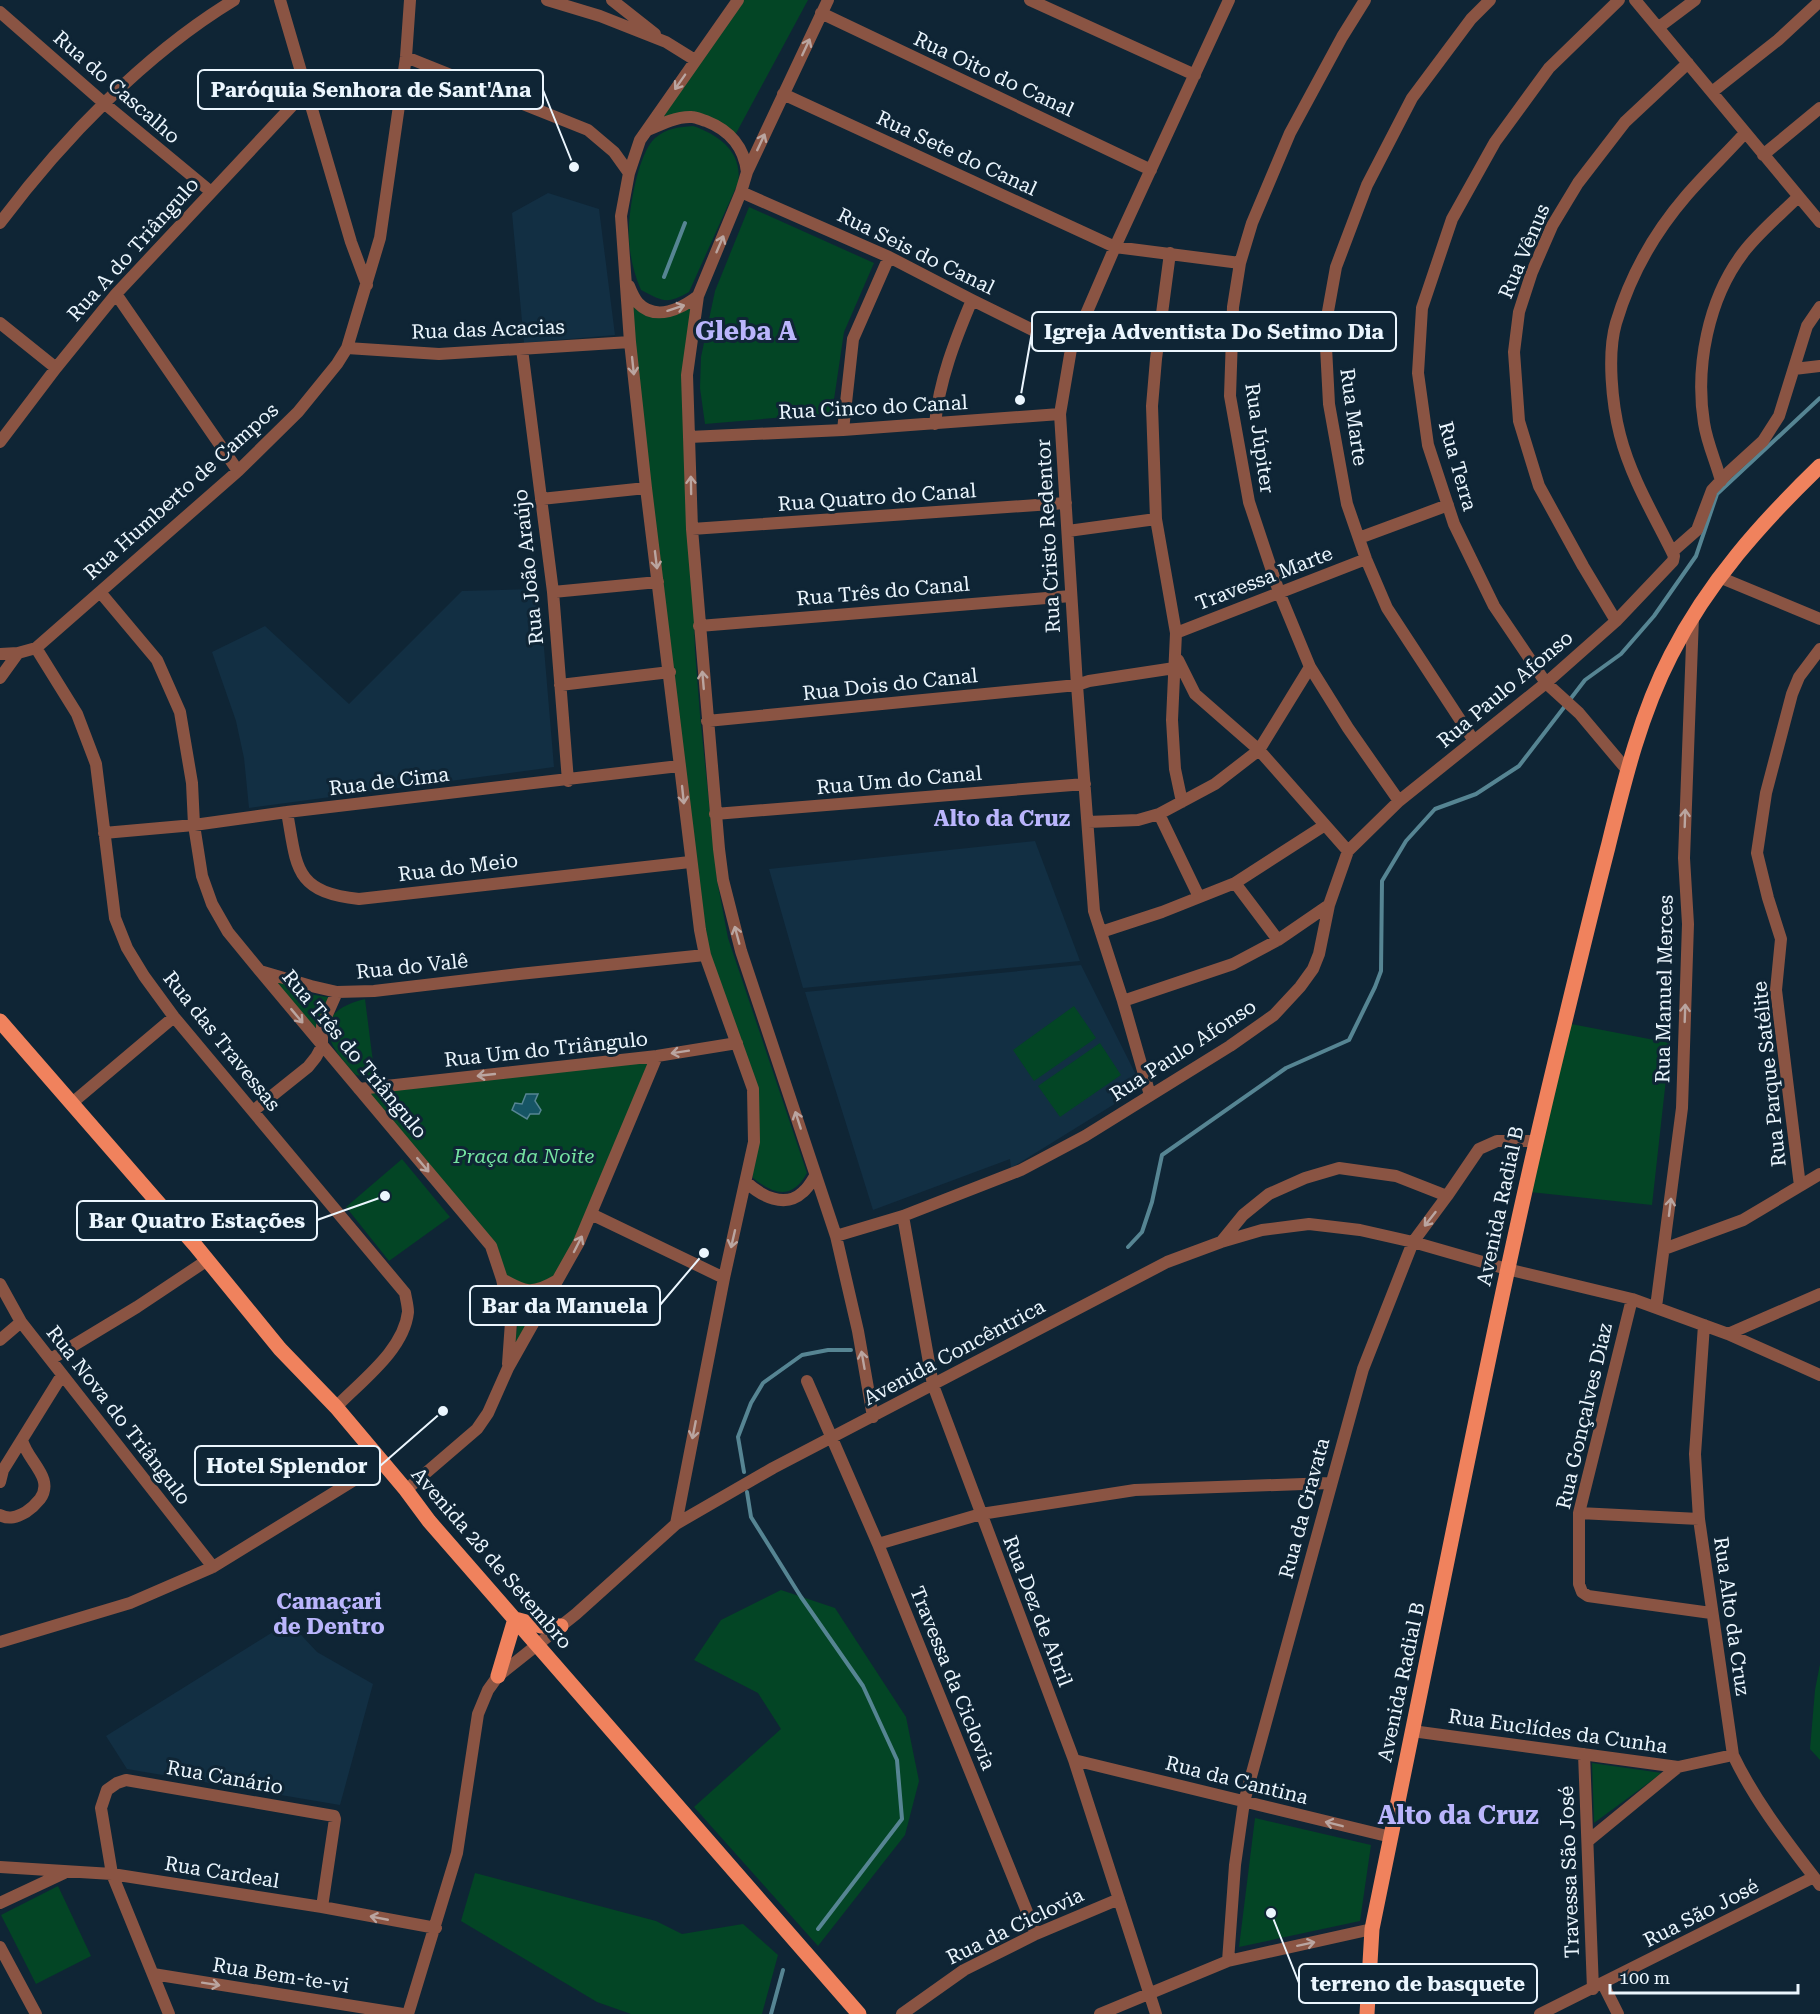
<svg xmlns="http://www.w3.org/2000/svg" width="1820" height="2014" viewBox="0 0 1820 2014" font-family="'Roboto Serif',serif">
<rect width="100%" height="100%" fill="#0f2535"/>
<path fill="#122f43" d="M548 193 599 209 615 335 524 343 512 213Z
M539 589 554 767 249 808 244 758 236 721 212 652 265 626 349 704 462 591Z
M1035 841 1080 961 803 988 769 869Z
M1081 965 1142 1087 1011 1168 1010 1159 873 1210 805 992Z
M289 1622 317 1652 373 1684 340 1805 127 1769 106 1736Z"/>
<path fill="#034525" d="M738 0H808L733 139 693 117 658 125Z
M693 126C720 135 743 153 738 183L689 292C666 305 663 301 641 290 634 274 630 257 629 240 627 218 637 154 655 138 667 128 679 127 693 126Z
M749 207 874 263 844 332 832 413 705 424 700 388 701 357 715 291Z
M625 280 639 304 655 313 698 296 687 376 695 651 700 715 717 880 728 938 807 1173C792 1200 774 1195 753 1178V1091L705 955Z
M272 978 309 994 333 998 316 1032Z
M365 999 375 1078 356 1075C326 1044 309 1013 365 999Z
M1074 1006 1096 1038 1034 1081 1013 1050Z
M1566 1023 1670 1043 1652 1205 1530 1192Z
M1100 1043 1121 1075 1060 1117 1038 1086Z
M650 1062 576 1238 511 1359 518 1323 492 1242 366 1093Z
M402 1159 450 1217 389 1261 346 1207Z
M781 1590 835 1608 906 1717 919 1781 905 1835 818 1946 694 1807 781 1729 758 1693 694 1660 721 1620Z
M1820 1664V1760L1810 1749 1815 1690Z
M1592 1763 1662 1773 1594 1823Z
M1255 1818 1371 1845 1360 1921 1239 1947Z
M475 1873 656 1921 682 1934 743 1924 778 1955 762 2014H631L597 2002 461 1921Z
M58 1886 91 1956 36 1984 1 1915Z"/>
<path fill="#165565" stroke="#568593" stroke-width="1.5" d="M526 1094H538L535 1101 541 1110 539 1114H530L527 1119 512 1110 515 1103 522 1104Z"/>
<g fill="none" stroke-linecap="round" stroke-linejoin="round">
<path stroke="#568593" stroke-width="4" d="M664 277 685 223
M1128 1247 1142 1232 1152 1202 1162 1155 1286 1068 1349 1040 1375 987 1381 971 1382 881 1406 841 1435 809 1476 794 1519 766 1585 680 1621 654 1654 616 1696 556 1717 494 1820 398
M744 1472 738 1437 751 1403 763 1383 802 1355 828 1350H851
M747 1492 751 1517 801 1597 863 1686 897 1760 902 1819 818 1929
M771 2014 783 1970"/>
<path stroke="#8a5443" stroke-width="12" d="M280 0 351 242 367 285
M547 0 600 16 666 42 695 60
M612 0 655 34
M828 0 747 172 741 192 698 296 687 375 692 529 719 849 723 880 741 951 836 1236 858 1331 873 1417
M1030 0 1195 75
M1365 0 1342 37 1290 133 1252 223 1240 263 1233 307 1230 396 1249 502 1279 592 1310 667 1348 728 1399 801
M1619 0 1549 68 1495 142 1452 219 1422 308 1418 373 1428 445 1454 524 1494 606 1546 683 1579 713 1627 770
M1635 0 1820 222
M0 12 105 104 210 191
M821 13 1151 170
M1659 27 1695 0
M406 57 588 130 614 152 629 173
M1712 92 1778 40 1820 1
M783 94 1115 247 1240 263
M648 130C661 124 678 116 692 117 696 117 702 120 706 121 729 130 744 147 747 172
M1763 155 1820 108
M741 192 889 257 972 300 1071 349
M0 223C62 140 145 54 234 0
M1170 253 1156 359 1152 406 1156 519 1176 633 1172 720 1175 769 1182 802
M629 286C631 291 634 298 638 303 656 322 682 308 698 296
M116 294 238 471
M0 323 56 368
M347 348 439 354 630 342
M522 349 553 592 568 781
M1794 369 1820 366
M935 424C939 381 955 340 972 300
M843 430 853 339 889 257
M689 437 843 430 1060 414
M0 442 56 368 116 294 306 91
M1721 481C1716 462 1707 443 1704 423 1695 367 1708 299 1743 253 1758 233 1781 214 1798 197
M541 499 646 488
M692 529 1066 503
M1068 531 1156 519
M1359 538 1448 505
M1672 552 1697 530 1712 490 1729 472 1763 441 1779 416 1807 326 1820 307
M1719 577 1820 619
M100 592 157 660 180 712 192 783 194 825 202 876 212 904 228 932 260 971 311 986 337 992 374 991 519 974 705 955
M553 592 658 582
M1616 621 1583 566 1539 486 1519 421 1514 352 1519 312 1532 272 1552 226 1578 183 1625 122 1688 63
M699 626 1071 596
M1176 633 1366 559
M36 648 77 714 96 764 115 918 127 948 144 976 174 1017 405 1293C406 1299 408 1306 408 1312 404 1350 361 1381 336 1407
M0 654 18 653 36 648 238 471 298 412 337 364 347 348 380 238 406 57 410 0
M1178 660 1195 694 1259 750 1348 851
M0 678 18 653
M560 685 670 672
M707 721 1077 685 1089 681 1181 667
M1474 741 1387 608 1366 559 1347 504 1329 404 1325 328 1336 267 1367 185 1412 98 1471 19 1490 0
M287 812C297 868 294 892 359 899L690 862
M715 814 1085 784
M1159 814 1199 897
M1088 822 1138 820 1159 814 1215 784 1259 750 1310 667
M104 833 194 825 287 812 679 766
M1235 883 1278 940
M1101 932 1162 912 1235 883 1325 825
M260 971 491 1246 502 1279 511 1322 508 1364
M1123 1001 1233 964 1278 940 1329 905
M359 1089 657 1056 737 1043
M1150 1095 1123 1001 1094 911 1077 685 1060 414 1071 349 1115 247 1229 0
M72 1103 174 1017
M253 1111 308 1067 316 1057 322 1046V1026L337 992
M746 1182C761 1196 785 1209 803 1192 808 1188 812 1181 815 1176
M1800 1186 1776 990 1781 939 1768 898 1757 853 1766 793 1792 694 1799 677 1820 649
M591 1214 724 1278
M903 1216 933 1385 1074 1760 1156 2014
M836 1236 903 1216 1021 1170 1085 1136 1230 1046 1274 1015 1300 987 1313 969 1319 954 1329 905 1348 851 1399 801 1546 683 1616 621 1673 561 1674 556C1655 517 1631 478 1620 435 1612 404 1607 354 1616 323 1630 276 1655 232 1686 196 1705 174 1726 154 1745 133
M1221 1242 1243 1215 1269 1194 1305 1178 1339 1168 1396 1176 1447 1196
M1664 1249 1743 1220 1820 1174
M502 1279C525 1292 532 1295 556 1281
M0 1284 21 1322 213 1567
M1632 1299 1579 1513V1584L1582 1592 1588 1596 1711 1613
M1656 1307 1682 1108 1688 924 1684 858 1693 617
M1704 1325 1695 1454 1699 1519 1733 1755C1756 1803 1788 1843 1820 1885
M1728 1334 1820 1294
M0 1340 21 1322
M51 1359 137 1307 206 1261
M807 1381 878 1544 1036 1934
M0 1482 3 1470 62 1375
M406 1490 477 1429 488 1413 508 1368 579 1242 657 1056
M1579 1513 1699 1519
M0 1515C9 1520 17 1517 26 1512 32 1508 36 1504 40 1499 55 1478 28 1462 22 1440
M676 1524 724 1278 754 1142 753 1089 705 955 700 930 646 488 630 342 621 216 629 173 640 140 738 0
M878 1544 981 1514 1135 1490 1330 1483
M0 1642 130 1603 213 1567 382 1463
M1412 1731 1678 1767 1733 1755
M1584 1754 1593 1989
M1074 1760 1391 1837
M1589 1840 1678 1767
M0 1867 112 1874 322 1907 436 1928
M0 1903 64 1873
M0 1947 36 2014
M1228 1961 1235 1865 1244 1802 1363 1369 1413 1242 1447 1196 1479 1149 1497 1141H1535
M153 1974 403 2014
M1603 1984 1618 2014
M169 2014 112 1874 101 1808 107 1790 117 1783 126 1780 334 1816 335 1819 322 1907
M408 2014 457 1853 478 1714 488 1690 498 1676 576 1614 676 1524 773 1468 1167 1262 1221 1242 1262 1230 1309 1224 1360 1230 1413 1242 1507 1269 1632 1299 1728 1334 1820 1375
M902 2014 964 1970 1036 1934 1119 1899
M1100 2014 1228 1961 1372 1929
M1540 2014 1814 1877"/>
<path stroke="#f0825d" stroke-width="15" d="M0 1021 195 1245 280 1349 336 1407 406 1490 429 1521 859 2014
M498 1676 515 1619 541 1626H561
M1367 2014 1372 1929C1398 1796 1426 1664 1453 1532 1488 1361 1523 1190 1565 1021 1579 963 1593 905 1608 847 1624 782 1640 715 1671 655 1708 582 1762 522 1820 466"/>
</g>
<defs><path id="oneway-shaft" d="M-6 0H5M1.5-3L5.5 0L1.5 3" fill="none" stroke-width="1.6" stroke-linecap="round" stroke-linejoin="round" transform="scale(1.5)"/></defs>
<g stroke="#baa5a0">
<use href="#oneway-shaft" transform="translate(806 47) rotate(-65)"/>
<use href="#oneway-shaft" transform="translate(680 82) rotate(125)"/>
<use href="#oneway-shaft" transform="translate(761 142) rotate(-65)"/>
<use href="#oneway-shaft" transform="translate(720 244) rotate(-67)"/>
<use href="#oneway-shaft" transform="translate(676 308) rotate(-18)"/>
<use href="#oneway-shaft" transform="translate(633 366) rotate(84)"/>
<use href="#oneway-shaft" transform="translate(691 485) rotate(-91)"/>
<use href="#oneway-shaft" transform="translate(656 560) rotate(83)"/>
<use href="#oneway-shaft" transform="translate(703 680) rotate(-95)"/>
<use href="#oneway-shaft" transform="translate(683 795) rotate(84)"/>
<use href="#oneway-shaft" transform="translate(1685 818) rotate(-88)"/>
<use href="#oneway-shaft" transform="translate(737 935) rotate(-105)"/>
<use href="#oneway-shaft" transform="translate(1685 1013) rotate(-88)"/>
<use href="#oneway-shaft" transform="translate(297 1016) rotate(50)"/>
<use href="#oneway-shaft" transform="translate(680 1052) rotate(171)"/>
<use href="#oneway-shaft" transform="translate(486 1075) rotate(174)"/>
<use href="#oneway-shaft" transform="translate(798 1120) rotate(-108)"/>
<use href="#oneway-shaft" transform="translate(423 1165) rotate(50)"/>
<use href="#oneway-shaft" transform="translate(1670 1207) rotate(-83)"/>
<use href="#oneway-shaft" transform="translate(1430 1219) rotate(128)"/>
<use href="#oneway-shaft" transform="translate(733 1239) rotate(103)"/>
<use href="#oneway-shaft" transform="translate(578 1244) rotate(-63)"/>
<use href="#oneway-shaft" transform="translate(863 1360) rotate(-100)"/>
<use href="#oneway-shaft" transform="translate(694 1430) rotate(101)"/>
<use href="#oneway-shaft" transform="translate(1334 1824) rotate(-166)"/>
<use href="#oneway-shaft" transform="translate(379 1918) rotate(-169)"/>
<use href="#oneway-shaft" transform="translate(1306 1944) rotate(-12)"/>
<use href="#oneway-shaft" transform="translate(211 1984) rotate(9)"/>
</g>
<g text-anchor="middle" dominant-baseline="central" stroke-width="6" stroke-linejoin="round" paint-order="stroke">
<g font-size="20" fill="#ebf6fe" stroke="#0f2535">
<text transform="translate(994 74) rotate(25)">Rua Oito do Canal</text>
<text transform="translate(117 87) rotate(41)">Rua do Cascalho</text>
<text transform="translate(957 153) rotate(25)">Rua Sete do Canal</text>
<text transform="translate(133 249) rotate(-48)">Rua A do Triângulo</text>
<text transform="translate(916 251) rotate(26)">Rua Seis do Canal</text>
<text transform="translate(1524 251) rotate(-67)">Rua Vênus</text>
<text transform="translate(488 329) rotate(-2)">Rua das Acacias</text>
<text transform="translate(873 407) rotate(-3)">Rua Cinco do Canal</text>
<text transform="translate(1354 417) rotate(82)">Rua Marte</text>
<text transform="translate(1260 438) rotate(82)">Rua Júpiter</text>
<text transform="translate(1458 466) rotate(74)">Rua Terra</text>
<text transform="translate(181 491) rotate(-42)">Rua Humberto de Campos</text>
<text transform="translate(877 497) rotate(-4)">Rua Quatro do Canal</text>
<text transform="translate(1048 536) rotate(-93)">Rua Cristo Redentor</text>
<text transform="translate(528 567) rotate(-96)">Rua João Araújo</text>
<text transform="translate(1264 578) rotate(-21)">Travessa Marte</text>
<text transform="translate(883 591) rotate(-5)">Rua Três do Canal</text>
<text transform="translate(890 684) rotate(-6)">Rua Dois do Canal</text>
<text transform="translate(1505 689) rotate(-40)">Rua Paulo Afonso</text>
<text transform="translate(899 780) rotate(-5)">Rua Um do Canal</text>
<text transform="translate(389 781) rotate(-7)">Rua de Cima</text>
<text transform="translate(458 867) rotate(-7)">Rua do Meio</text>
<text transform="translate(412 966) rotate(-6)">Rua do Valê</text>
<text transform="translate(1664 989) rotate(-89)">Rua Manuel Merces</text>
<text transform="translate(222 1041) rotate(51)">Rua das Travessas</text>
<text transform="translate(546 1049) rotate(-6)">Rua Um do Triângulo</text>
<text transform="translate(1183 1050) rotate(-33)">Rua Paulo Afonso</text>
<text transform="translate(355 1054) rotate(50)">Rua Três do Triângulo</text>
<text transform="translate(1769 1074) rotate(-96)">Rua Parque Satélite</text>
<text transform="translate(1500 1206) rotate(-78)">Avenida Radial B</text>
<text transform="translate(954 1352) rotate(-28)">Avenida Concêntrica</text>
<text transform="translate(119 1415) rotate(52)">Rua Nova do Triângulo</text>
<text transform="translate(1584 1416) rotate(-77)">Rua Gonçalves Diaz</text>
<text transform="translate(1304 1508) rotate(-75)">Rua da Gravata</text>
<text transform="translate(492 1558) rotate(49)">Avenida 28 de Setembro</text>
<text transform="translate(1038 1611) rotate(69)">Rua Dez de Abril</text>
<text transform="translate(1732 1616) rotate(82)">Rua Alto da Cruz</text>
<text transform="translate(953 1678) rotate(68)">Travessa da Ciclovia</text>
<text transform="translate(1401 1682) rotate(-78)">Avenida Radial B</text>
<text transform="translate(1558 1731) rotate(8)">Rua Euclídes da Cunha</text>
<text transform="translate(225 1777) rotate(10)">Rua Canário</text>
<text transform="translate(1237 1780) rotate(14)">Rua da Cantina</text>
<text transform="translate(222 1872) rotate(9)">Rua Cardeal</text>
<text transform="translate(1569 1872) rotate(-92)">Travessa São José</text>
<text transform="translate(1701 1913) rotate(-27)">Rua São José</text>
<text transform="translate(1015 1926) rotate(-26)">Rua da Ciclovia</text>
<text transform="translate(281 1975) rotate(9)">Rua Bem-te-vi</text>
</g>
<g font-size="20" font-style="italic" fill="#75e4a1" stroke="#0f2535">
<text x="524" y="1156">Praça da Noite</text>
</g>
<g font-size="22" font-weight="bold" fill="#bab5fc" stroke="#0f2535">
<text x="1002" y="818">Alto da Cruz</text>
<text x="329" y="1601">Camaçari<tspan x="329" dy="25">de Dentro</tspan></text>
</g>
<g font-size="26" font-weight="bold" fill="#bab5fc" stroke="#0f2535">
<text x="746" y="331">Gleba A</text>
<text x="1458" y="1815">Alto da Cruz</text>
</g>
</g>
<path fill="none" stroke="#ebf6fe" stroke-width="2" d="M574 167L543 90M1020 400L1032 332M385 1196L317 1220M704 1253L660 1305M443 1411L380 1466M1271 1913L1299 1983"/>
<g fill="#ebf6fe" stroke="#0f2535" stroke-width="2">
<circle cx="574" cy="167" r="6"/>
<circle cx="1020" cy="400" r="6"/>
<circle cx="385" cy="1196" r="6"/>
<circle cx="704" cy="1253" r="6"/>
<circle cx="443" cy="1411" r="6"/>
<circle cx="1271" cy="1913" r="6"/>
</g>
<g fill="#0f2535" stroke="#ebf6fe" stroke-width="2">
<rect x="198" y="70" width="345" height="39" rx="6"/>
<rect x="1032" y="312" width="364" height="39" rx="6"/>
<rect x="77" y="1201" width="240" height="39" rx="6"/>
<rect x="470" y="1286" width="190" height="39" rx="6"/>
<rect x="195" y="1446" width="185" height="39" rx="6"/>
<rect x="1299" y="1964" width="238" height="39" rx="6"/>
</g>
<g font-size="21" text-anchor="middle" font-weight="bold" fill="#ebf6fe">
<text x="371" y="97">Paróquia Senhora de Sant'Ana</text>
<text x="1214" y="339">Igreja Adventista Do Setimo Dia</text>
<text x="197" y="1228">Bar Quatro Estações</text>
<text x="565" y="1313">Bar da Manuela</text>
<text x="287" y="1473">Hotel Splendor</text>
<text x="1418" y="1991">terreno de basquete</text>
</g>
<path d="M1610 1984v9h188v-9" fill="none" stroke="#ebf6fe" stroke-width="3"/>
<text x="1619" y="1984" font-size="18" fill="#ebf6fe" stroke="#0f2535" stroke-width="4.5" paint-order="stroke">100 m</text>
</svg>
